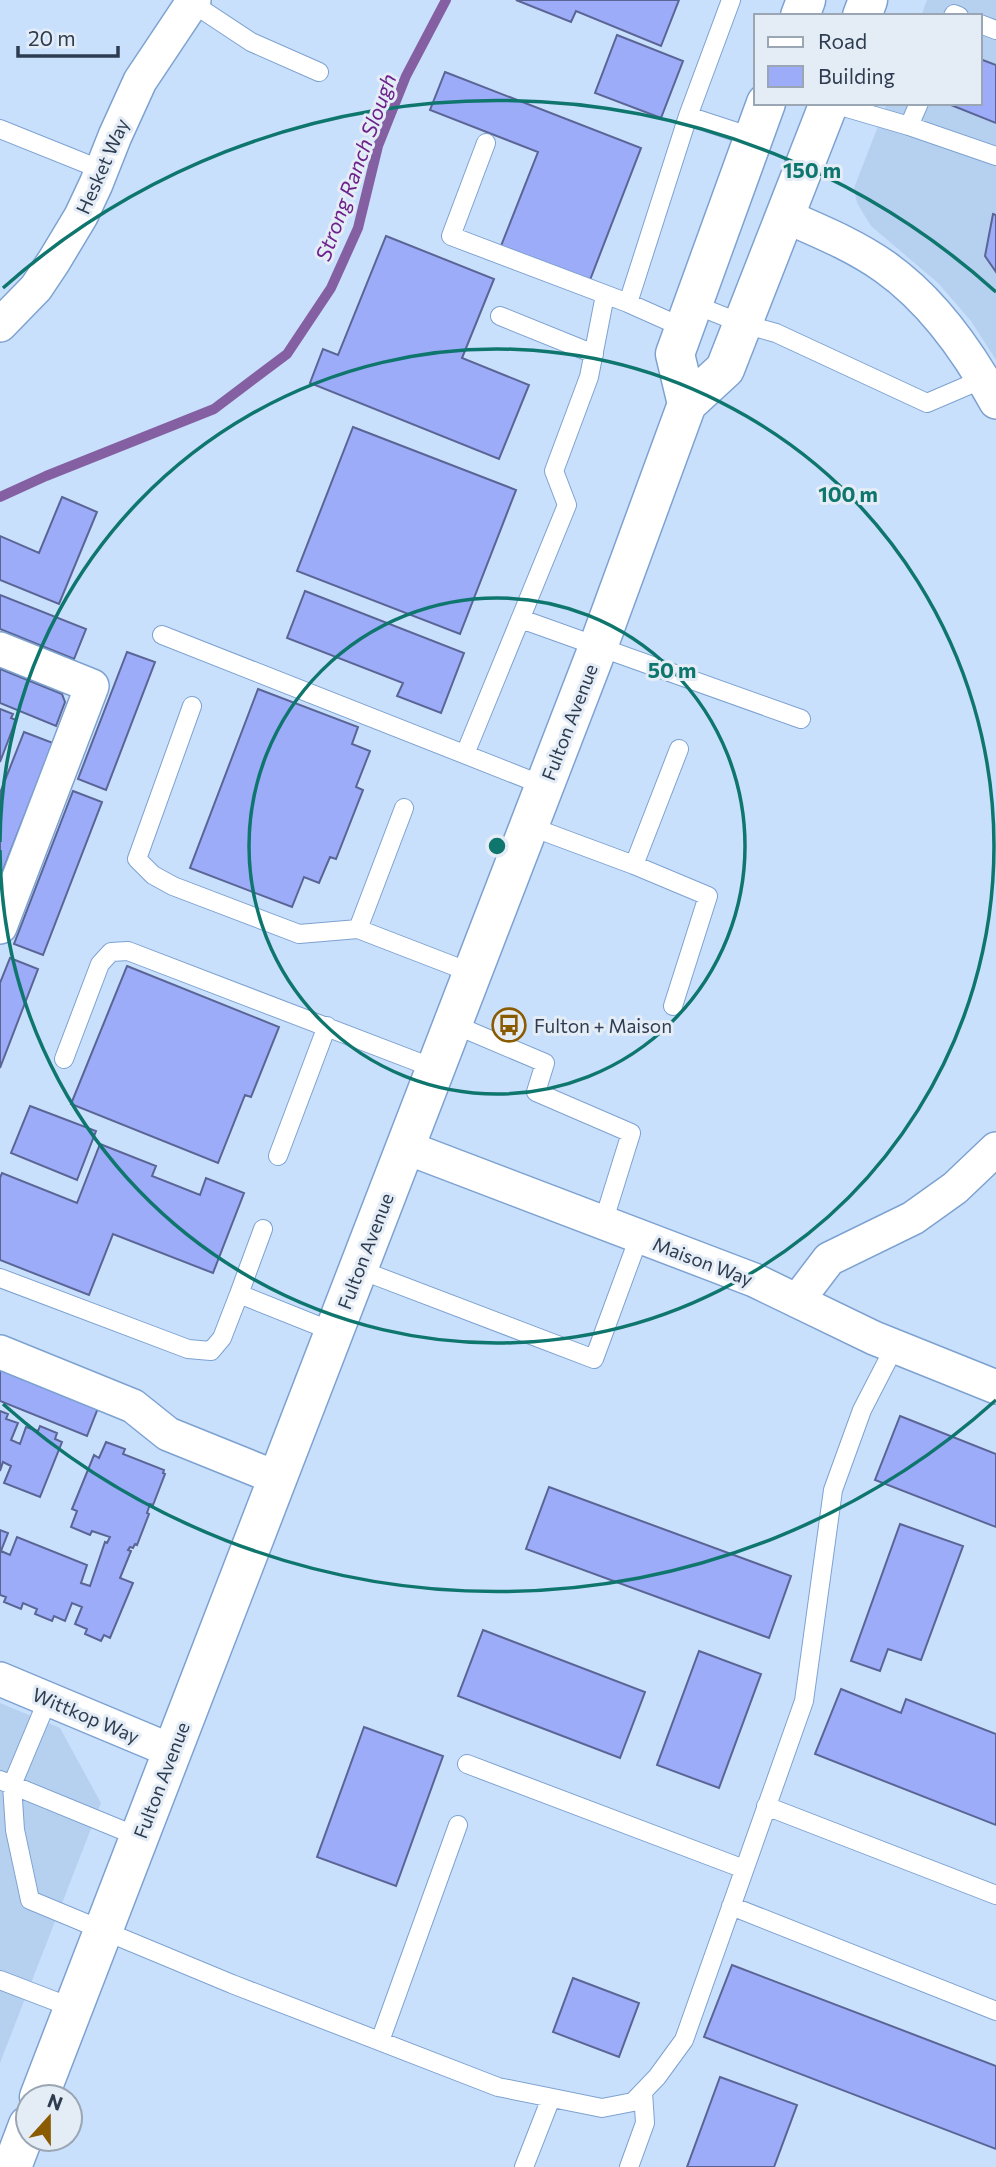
<svg xmlns="http://www.w3.org/2000/svg" width="996" height="2167" viewBox="0 0 996 2167" font-family="Commissioner,sans-serif">
<rect width="100%" height="100%" fill="#c9e0fd"/>
<path fill="#b6d1f0" d="M927 0H996V360L971 321 938 283 871 226 857 203 854 188 887 103H980V16H921Z
M0 1703 60 1728 101 1803 0 2063Z"/>
<g fill="none" stroke-linecap="round" stroke-linejoin="round">
<path stroke="#8460a2" stroke-width="10" d="M0 497 46 476 214 409 287 354 331 288 358 228 378 146 406 76 446 0"/>
</g>
<path fill="#9cacf9" stroke="#5a6595" stroke-width="2" d="M516 0H679L661 46 576 11 571 22Z
M617 35 683 61 661 118 595 93Z
M980 59 996 65V123L946 103H980Z
M445 72 641 148 590 280 501 246 538 152 430 110Z
M993 214 996 215V272L985 256Z
M386 236 494 279 462 358 529 385 499 459 310 383 323 349 338 355Z
M353 427 516 490 460 634 297 571Z
M62 497 97 512 59 604 0 580V536L39 553Z
M305 591 464 653 441 713 397 696 403 683 287 638Z
M0 595 86 629 74 659 0 629Z
M127 652 155 662 106 790 78 779Z
M0 669 62 694 65 702 56 726 0 703Z
M258 689 358 727 352 744 370 751 356 787 363 790 336 859 330 857 319 883 304 877 292 907 190 868Z
M0 709 13 714 11 718 16 720 0 762Z
M24 732 53 743 0 878V793Z
M73 791 102 802 43 955 14 944Z
M10 958 38 969 0 1068V983Z
M127 966 279 1027 251 1097 245 1095 218 1163 71 1104Z
M30 1106 96 1131 77 1180 11 1153Z
M100 1144 156 1166 152 1176 200 1195 206 1178 244 1193 213 1273 113 1234 89 1295 0 1260V1178L2 1173 77 1203Z
M0 1367 98 1408 87 1436 0 1401Z
M0 1411 8 1414 6 1419 18 1423 11 1440 20 1444 26 1427 38 1431 40 1426 57 1433 55 1439 62 1442 40 1497 4 1483 11 1466 3 1462 0 1471Z
M900 1416 996 1454V1527L875 1480Z
M106 1442 125 1449 123 1454 164 1470 163 1473 165 1474 153 1505 150 1504 147 1513 149 1514 137 1545 135 1544 133 1548 130 1547 128 1550 131 1551 120 1578 133 1583 110 1638 104 1635 101 1641 85 1634 87 1629 75 1624 82 1607 72 1603 65 1621 54 1616 52 1621 35 1614 37 1609 23 1603 21 1609 4 1602 6 1597 0 1595V1530L8 1533 1 1551 10 1555 17 1537 87 1565 81 1583 90 1586 105 1542 107 1543 110 1537 92 1531 90 1535 71 1527 77 1511 72 1509 94 1455 99 1458Z
M549 1487 791 1576 769 1638 526 1549Z
M900 1524 963 1546 921 1660 888 1649 880 1671 851 1661Z
M483 1630 645 1692 620 1758 458 1696Z
M699 1651 761 1674 719 1788 657 1765Z
M841 1689 901 1713 906 1699 996 1734V1825L815 1754Z
M364 1727 443 1756 396 1886 317 1857Z
M732 1965 996 2066V2149L704 2037Z
M573 1978 639 2003 619 2057 553 2032Z
M720 2077 797 2105 774 2167H687Z"/>
<g fill="none" stroke-linecap="round" stroke-linejoin="round">
<defs>
<path id="service" d="M192 3 251 42 319 72
M953 16 954 14 959 16
M980 24 996 30
M830 103 909 126 996 156
M688 116 752 137
M909 126 919 103
M0 129 102 170
M486 143 451 236 628 303 684 328
M628 303 688 116 731 0
M693 304 743 324 776 333 927 403 983 379
M500 316 594 354
M521 619 801 719
M162 635 545 786
M192 706 137 859 153 875 173 886 299 934 358 929
M465 754 567 505 554 471 589 377 605 295
M404 808 358 929 472 973
M529 826 634 865 679 749
M634 865 708 896 673 1006
M453 1024 545 1063 536 1092 631 1133 603 1223
M64 1059 100 964 111 952 128 951 436 1069
M278 1156 327 1026
M358 1269 594 1359 639 1237
M0 1278 188 1349 211 1351 222 1338 239 1294 334 1332
M239 1294 263 1229
M48 1699 12 1785 15 1830 30 1900 232 1984 498 2087 602 2108 633 2102 657 2077 684 2040 804 1701 833 1490 862 1410 895 1346
M467 1764 744 1869
M0 1780 139 1837
M766 1806 996 1895
M731 1906 996 2011
M0 1980 73 2008
M380 2041 458 1825
M524 2167 551 2098
M629 2167 645 2123 643 2092"/>
<path id="minor" d="M785 216C819 231 854 245 885 267 933 301 968 351 996 402
M0 325 36 288 54 261 81 216 96 184 115 136 140 81 194 0
M0 649 92 686 0 927
M405 1147 754 1280 874 1338 996 1387
M797 1301 829 1259 913 1218 955 1188 996 1149
M0 1352 133 1406 168 1434 277 1478
M0 1679 172 1751"/>
<path id="secondary" d="M800 16 806 0
M862 16 868 0
M687 404 675 354 766 103
M39 2097 598 647 687 404 725 369 829 103
M12 2167 28 2125"/>
</defs>
<use href="#service" stroke="#7da2d0" stroke-width="20"/>
<use href="#minor" stroke="#7da2d0" stroke-width="36"/>
<use href="#secondary" stroke="#7da2d0" stroke-width="41"/>
<use href="#service" stroke="#fff" stroke-width="18"/>
<use href="#minor" stroke="#fff" stroke-width="33"/>
<use href="#secondary" stroke="#fff" stroke-width="38"/>
</g>
<g fill="none" stroke="#0f766e" stroke-width="3.5">
<circle cx="497" cy="846" r="248"/>
<path d="M0 842A497 497 0 1 1 0 850"/>
<path d="M996 1400A745 745 0 0 1 3 1404M3 288A745 745 0 0 1 996 292"/>
</g>
<defs>
<symbol id="bus-ring" viewBox="-11 -11 22 22"><circle r="9.5" fill="#e4ecf6" stroke="#8a5b00" stroke-width="1.5"/><path d="M-5-6H5V4H4V6H2V4H-2V6H-4V4H-5ZM-3.5-4V0h7V-4ZM-3.5 1.2v1.5H-2V1.2ZM2 1.2v1.5H3.5V1.2Z" fill="#8a5b00"/></symbol>
</defs>
<g fill-rule="evenodd">
<use href="#bus-ring" x="490" y="1006" width="38" height="38"/>
</g>
<g text-anchor="middle" dominant-baseline="central" stroke-width="6" stroke-linejoin="round" paint-order="stroke">
<g font-size="19" fill="#2d3c50" stroke="#e4ecf6">
<text transform="translate(102 166) rotate(-66)">Hesket Way</text>
<text transform="translate(569 722) rotate(-69)">Fulton Avenue</text>
<text transform="translate(365 1251) rotate(-69)">Fulton Avenue</text>
<text transform="translate(703 1261) rotate(21)">Maison Way</text>
<text transform="translate(86 1715) rotate(23)">Wittkop Way</text>
<text transform="translate(161 1780) rotate(-69)">Fulton Avenue</text>
</g>
<g font-size="19" fill="#2d3c50" stroke="#e4ecf6" text-anchor="start">
<text x="534" y="1025">Fulton + Maison</text>
</g>
<g font-size="21" font-style="italic" fill="#6d228b" stroke="#e4ecf6">
<text transform="translate(355 167) rotate(-70)">Strong Ranch Slough</text>
</g>
</g>
<circle cx="497" cy="846" r="10" fill="#0f766e" stroke="#e4ecf6" stroke-width="3.5"/>
<g font-size="21" text-anchor="middle" font-weight="bold" fill="#0f766e" stroke="#e4ecf6" stroke-width="6" stroke-linejoin="round" paint-order="stroke">
<text x="812" y="178">150 m</text>
<text x="848" y="502">100 m</text>
<text x="672" y="678">50 m</text>
</g>
<rect x="754" y="14" width="228" height="91" fill="#e4ecf6" stroke="#9ba6b4" stroke-width="2"/>
<rect x="768" y="37" width="35" height="10" fill="#ffffff" stroke="#9ba6b4" stroke-width="2"/>
<text x="818" y="49" font-size="21" fill="#2d3c50">Road</text>
<rect x="768" y="66" width="35" height="21" fill="#9cacf9" stroke="#9ba6b4" stroke-width="2"/>
<text x="818" y="84" font-size="21" fill="#2d3c50">Building</text>
<g transform="translate(49 2118) rotate(21)"><circle r="33" fill="#e4ecf6" stroke="#9ba6b4" stroke-width="2"/>
<path d="M0-5L12 26L0 18L-12 26Z" fill="#8a5b00"/>
<text y="-10" font-size="19" font-weight="bold" text-anchor="middle" fill="#2d3c50">N</text>
</g>
<path d="M18 46v10h100v-10" fill="none" stroke="#2d3c50" stroke-width="3.5"/>
<text x="28" y="46" font-size="21" fill="#2d3c50" stroke="#e4ecf6" stroke-width="5" paint-order="stroke">20 m</text>
</svg>
